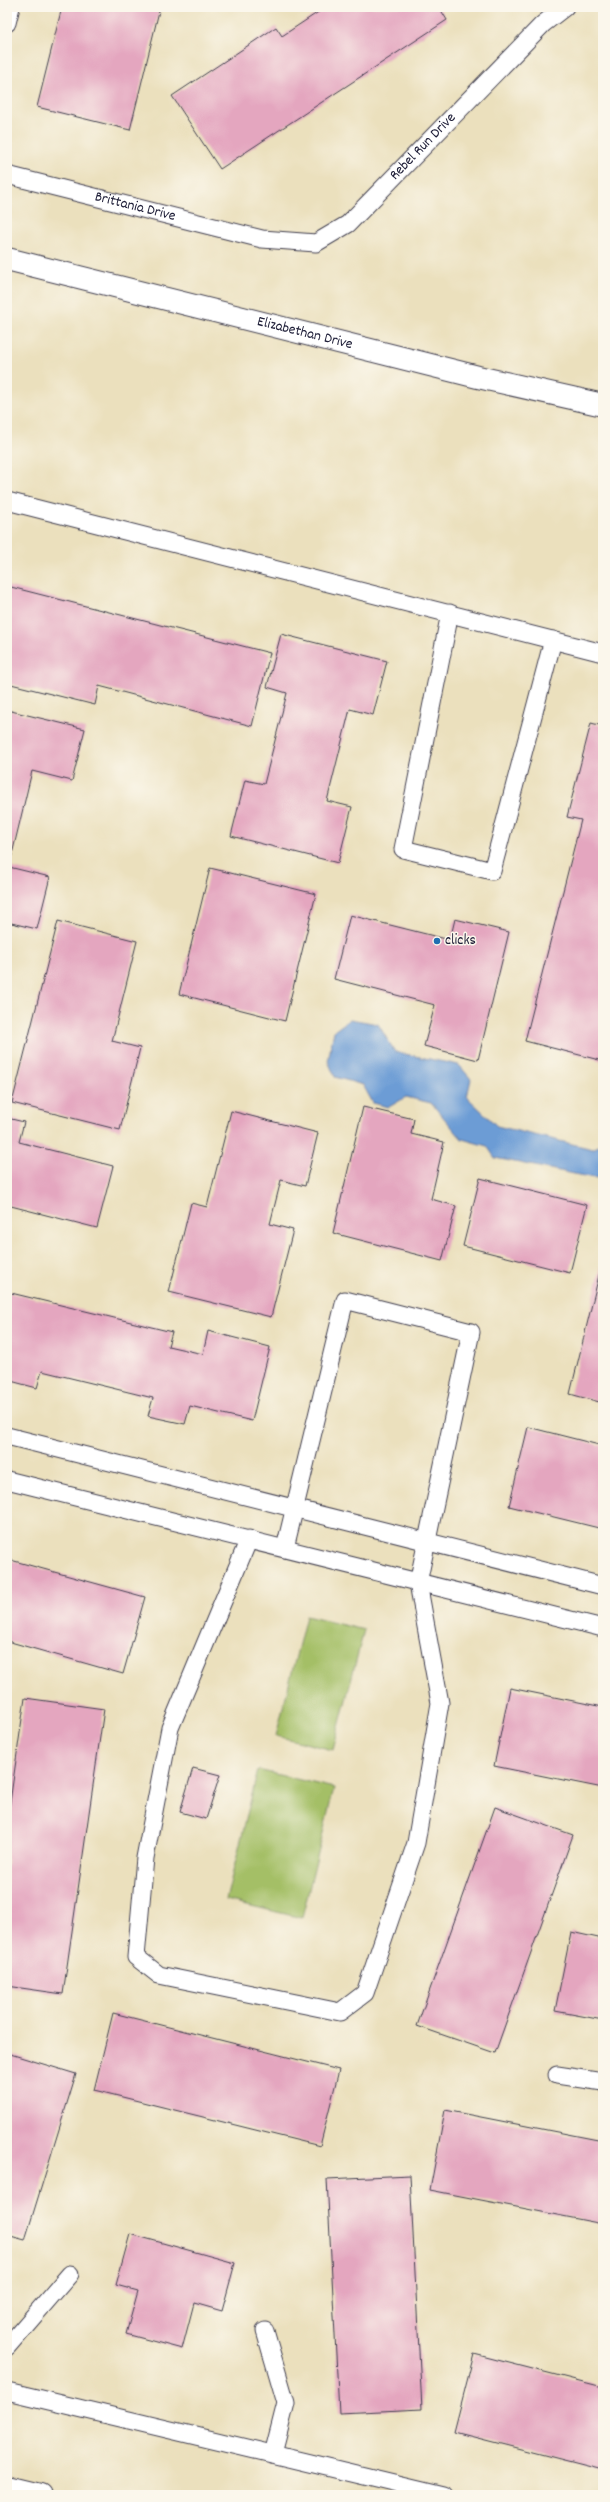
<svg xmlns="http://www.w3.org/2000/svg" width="610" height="2502" viewBox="0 0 610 2502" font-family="Dekko,sans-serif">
<rect width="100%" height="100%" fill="#fbf7ec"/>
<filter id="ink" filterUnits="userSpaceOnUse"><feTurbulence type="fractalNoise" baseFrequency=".025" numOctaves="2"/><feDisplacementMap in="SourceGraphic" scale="8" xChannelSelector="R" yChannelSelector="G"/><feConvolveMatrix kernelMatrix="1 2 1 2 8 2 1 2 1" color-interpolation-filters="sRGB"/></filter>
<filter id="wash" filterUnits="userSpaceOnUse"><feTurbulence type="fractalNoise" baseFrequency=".012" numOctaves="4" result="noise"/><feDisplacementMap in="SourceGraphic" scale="16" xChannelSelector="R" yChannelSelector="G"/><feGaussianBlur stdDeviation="0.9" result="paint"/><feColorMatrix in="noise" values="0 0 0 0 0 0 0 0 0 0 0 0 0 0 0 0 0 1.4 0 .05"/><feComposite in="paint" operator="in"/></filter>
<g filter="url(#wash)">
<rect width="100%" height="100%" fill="#ebe0bd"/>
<path fill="#a4bf66" stroke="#637050" d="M306 1616 364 1630 333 1750 276 1736Z
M258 1770 334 1788 302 1918 226 1900Z"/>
<path fill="#6c9cd5" stroke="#475f88" d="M350 1019 378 1024 395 1052 459 1065 471 1079 467 1097 497 1126 593 1149 603 1143V1177L594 1178 495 1158 487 1146 462 1139 431 1103 406 1097 389 1107 373 1103 363 1085 335 1077 328 1061 334 1031Z"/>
<g id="blocks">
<path fill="#e4a6bf" d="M62 7H160L130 130 37 107Z
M326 7H439L447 20 220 169 172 96 276 27 282 36Z
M7 586 270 653 252 726 99 686 95 705 7 683Z
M281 634 387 661 373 715 350 709 327 801 352 807 338 863 231 836 245 780 264 784 287 693 267 687Z
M7 710 85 729 72 781 32 771 9 867 50 877 37 929 7 922Z
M591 723 603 726V1061L525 1041 581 820 567 817Z
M210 868 316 894 285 1021 179 994Z
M350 915 450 940 455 919 509 932 478 1060 424 1046 435 1005 334 979Z
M58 921 137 941 112 1041 140 1048 120 1130 12 1103Z
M363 1107 414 1119 411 1134 444 1142 431 1199 456 1206 442 1261 333 1233Z
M231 1111 318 1133 305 1186 281 1180 270 1224 293 1230 271 1317 169 1292 191 1203 207 1207Z
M7 1118 24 1122 19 1142 113 1166 97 1228 7 1205Z
M480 1178 587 1205 570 1273 463 1246Z
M602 1263H603V1403L570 1394Z
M7 1292 172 1332 168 1346 203 1354 208 1331 270 1347 252 1421 190 1406 185 1424 148 1416 153 1398 42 1371 37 1388 7 1380Z
M528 1427 603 1446V1529L509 1506Z
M7 1559 145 1597 123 1674 7 1641Z
M510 1688 603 1707V1788L494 1766Z
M25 1698 104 1709 63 1994 7 1986V1823Z
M193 1768 220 1775 206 1819 180 1812Z
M495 1807 573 1835 495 2053 417 2026Z
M571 1932 603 1939V2020L555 2011Z
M113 2013 339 2070 320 2146 94 2090Z
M7 2053 76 2074 25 2240 7 2235Z
M445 2110 603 2141V2224L430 2190Z
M410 2175 422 2409 339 2413 327 2179Z
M130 2234 235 2263 222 2311 194 2303 182 2349 126 2334 138 2291 116 2285Z
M474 2354 603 2387V2470L454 2432Z"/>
</g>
</g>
<g filter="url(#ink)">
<use href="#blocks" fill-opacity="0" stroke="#403e4e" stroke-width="1"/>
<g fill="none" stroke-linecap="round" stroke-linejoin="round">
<defs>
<g id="service">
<path d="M7 23 11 7"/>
<path id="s1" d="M7 175 262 239 316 243 348 224 543 24 565 7"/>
<path d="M7 501 603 653"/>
<path d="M450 613 403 849 492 871 553 640"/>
<path d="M7 1436 603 1586"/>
<path d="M7 1480 603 1628"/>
<path d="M249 1539 170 1728 145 1858 136 1957 159 1975 340 2012 365 1993 416 1843 440 1703 418 1583 471 1332 345 1300 285 1548"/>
<path d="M557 2075 603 2082"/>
<path d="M265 2331 286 2403 273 2454"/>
<path d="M7 2347 70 2274"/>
<path d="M7 2391 444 2495"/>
</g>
<g id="minor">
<path id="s2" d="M7 259 478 377 603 405"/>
</g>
<path id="tertiary" d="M7 2487 40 2495"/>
</defs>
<use href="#service" stroke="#403e4e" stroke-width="19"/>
<use href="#minor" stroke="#403e4e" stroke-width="24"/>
<use href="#tertiary" stroke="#403e4e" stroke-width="24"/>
<use href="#service" stroke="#fff" stroke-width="17"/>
<use href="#minor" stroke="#fff" stroke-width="22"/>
<use href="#tertiary" stroke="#fff" stroke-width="22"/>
</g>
</g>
<circle fill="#1f6fb2" stroke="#fbf7ec" stroke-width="1.5" cx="437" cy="941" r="4"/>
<g text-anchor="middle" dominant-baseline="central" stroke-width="3" stroke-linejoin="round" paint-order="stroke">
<g font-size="15" fill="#22223b" stroke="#fbf7ec">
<text stroke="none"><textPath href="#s1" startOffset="462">Rebel Run Drive</textPath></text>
<text stroke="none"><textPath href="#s1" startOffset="132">Brittania Drive</textPath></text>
<text stroke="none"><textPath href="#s2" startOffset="307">Elizabethan Drive</textPath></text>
</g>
<g font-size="15" fill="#22223b" stroke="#fbf7ec" text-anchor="start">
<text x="445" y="941">clicks</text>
</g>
</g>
<rect width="610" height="2502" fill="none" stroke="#fbf7ec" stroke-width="24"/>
</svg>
